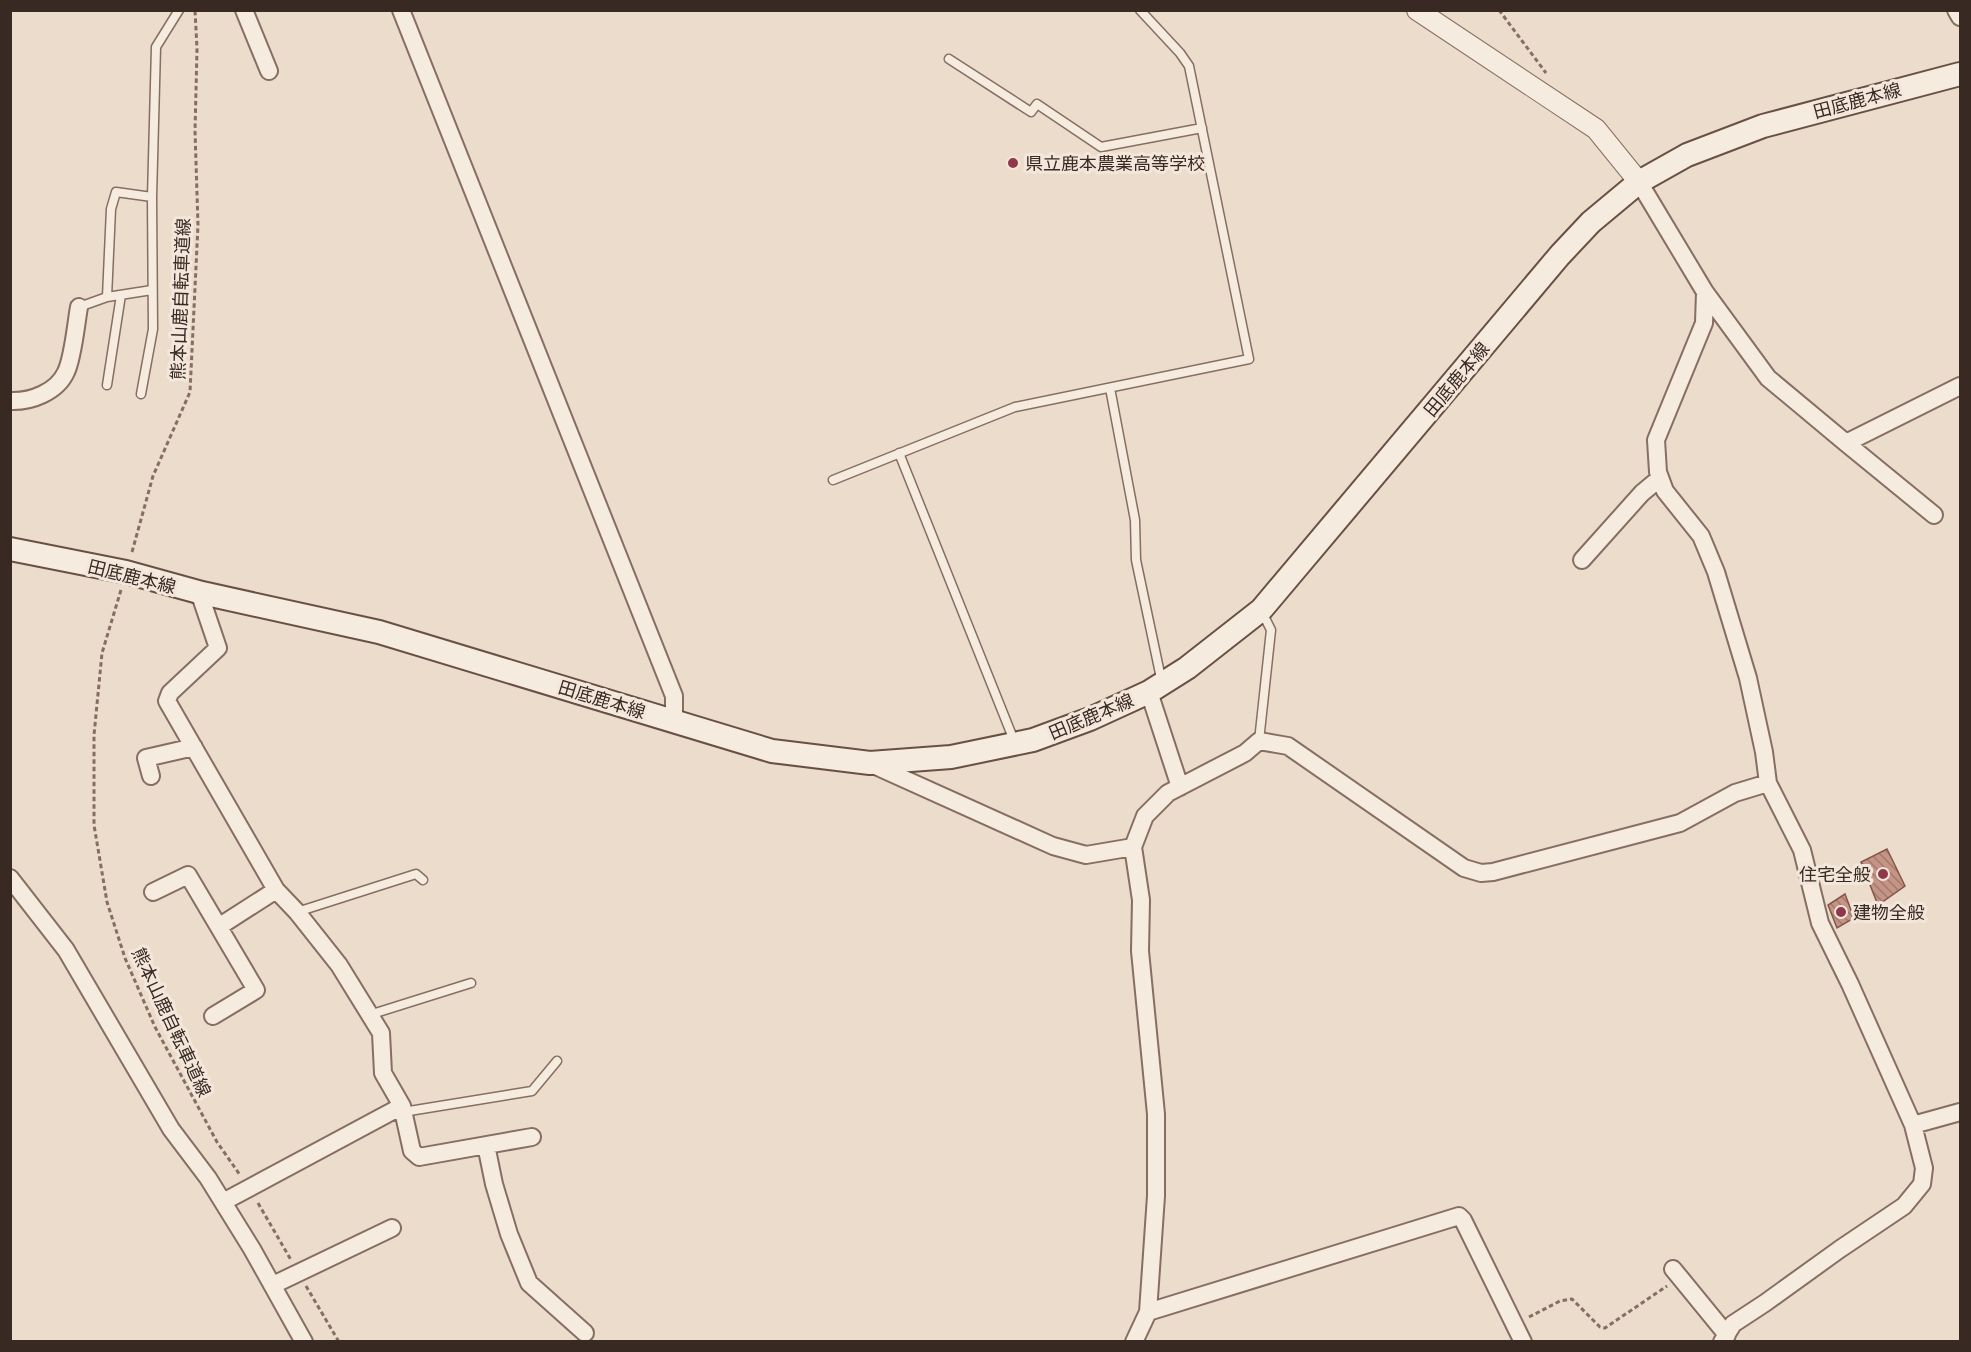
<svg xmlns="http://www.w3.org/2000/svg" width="1971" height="1352" viewBox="0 0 1971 1352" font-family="'Noto Serif','Noto Sans JP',serif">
<defs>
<pattern id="building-back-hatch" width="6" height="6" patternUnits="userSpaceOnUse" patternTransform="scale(1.5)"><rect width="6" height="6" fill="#c59486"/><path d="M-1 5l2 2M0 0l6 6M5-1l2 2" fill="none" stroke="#a1796d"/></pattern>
</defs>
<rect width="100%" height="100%" fill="#ebdccc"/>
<path fill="url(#building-back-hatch)" stroke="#83564a" stroke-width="1.5" d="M1887 849 1905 886 1878 905 1861 862Z
M1845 894 1854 918 1837 928 1828 905Z"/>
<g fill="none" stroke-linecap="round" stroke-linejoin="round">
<defs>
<path id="service" d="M949 59 1031 112 1037 104 1101 147 1202 128
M107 297 152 290
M79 307 107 297 111 209 116 192 152 197
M107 385 121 295
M1110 388 1135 520 1136 560 1162 683
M141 394 153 329 152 197 156 47 179 10
M899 453 1015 743
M833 480 1015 407 1249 359 1189 66 1180 53 1140 10
M1259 741 1271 630 1262 612
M297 912 416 874 423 880
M369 1015 471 983
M403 1112 532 1091 557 1061"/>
<path id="minor" d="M244 10 269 71
M401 10 674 696V721
M1956 10 1960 17
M1639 182 1705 292 1768 378 1846 443 1960 386
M1705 292 1704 323 1656 440 1658 472 1665 491 1701 536 1716 572 1748 678 1764 752 1768 783 1802 850 1820 923 1850 984 1913 1125 1924 1168 1922 1184 1904 1206 1840 1249 1765 1303 1733 1324 1722 1342
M10 401C31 402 57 392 66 372 73 358 76 324 79 307
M1846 443 1934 515
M1582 560 1642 493 1660 478
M199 592 218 648 170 693 167 701 276 890 297 912 339 965 381 1033 383 1073 402 1106 412 1151 419 1157 532 1137
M1149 692 1180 787
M871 764 1053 846 1086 855 1133 847
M151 776 146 758 194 747
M10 878 66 950 171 1129 208 1178 252 1249 304 1342
M153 892 188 875 256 990 213 1016
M220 926 276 890
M1913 1125 1960 1112
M486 1145 494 1184 509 1234 529 1283 585 1333
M223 1202 402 1106
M1673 1269 1727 1335
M273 1285 392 1228
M1148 1312 1459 1216 1463 1220 1523 1342
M1134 1342 1148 1312 1156 1196V1114L1140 951 1141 900 1133 847 1145 816 1168 793 1245 753 1259 741 1288 746 1464 868 1481 873 1493 872 1680 823 1735 793 1768 783"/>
<path id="tertiary" d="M1417 10 1596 129 1639 182"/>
<path id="secondary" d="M10 549 126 572 202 593 379 632 772 751 870 763 951 757 1033 740 1090 719 1149 692 1187 668 1261 610 1560 255 1591 222 1639 182 1687 155 1763 126 1960 74"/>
</defs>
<use href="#service" stroke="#866e62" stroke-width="11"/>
<use href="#minor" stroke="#866e62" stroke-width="20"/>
<use href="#tertiary" stroke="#866e62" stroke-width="22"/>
<use href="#secondary" stroke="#695044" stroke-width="26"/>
<path stroke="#866e62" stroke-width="3" stroke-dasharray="4.5 3" stroke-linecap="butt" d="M1499 10 1546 73
M132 552 153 476 190 392 198 225 195 131 197 49 195 10
M121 590 102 653 94 735V825L107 902 125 958 155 1027 217 1142 240 1175
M258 1203 291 1260
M306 1286 339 1342
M1529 1317 1560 1301 1572 1299 1600 1327 1605 1328 1667 1286"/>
<use href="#service" stroke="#f6ebdf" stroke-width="8"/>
<use href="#minor" stroke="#f6ebdf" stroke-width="16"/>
<use href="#tertiary" stroke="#f6ebdf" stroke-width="20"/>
<use href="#secondary" stroke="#f6ebdf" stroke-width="22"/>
</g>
<g fill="#8f3849" stroke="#f3e7db" stroke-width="2">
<circle cx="1013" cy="163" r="6"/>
<circle cx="1883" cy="874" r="6"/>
<circle cx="1841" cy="912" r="6"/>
</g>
<g text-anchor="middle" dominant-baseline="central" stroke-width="6" stroke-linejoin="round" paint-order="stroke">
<g font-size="18" fill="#392923" stroke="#f3e7db">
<text transform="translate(1857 100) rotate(-15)">田底鹿本線</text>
<text transform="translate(180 299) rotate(-88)">熊本山鹿自転車道線</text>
<text transform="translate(1456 379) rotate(-50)">田底鹿本線</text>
<text transform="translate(132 576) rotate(14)">田底鹿本線</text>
<text transform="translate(602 699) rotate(17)">田底鹿本線</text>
<text transform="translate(1091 716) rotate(-23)">田底鹿本線</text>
<text transform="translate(172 1022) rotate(65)">熊本山鹿自転車道線</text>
</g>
<g font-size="18" fill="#392923" stroke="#f3e7db" text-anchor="start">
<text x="1025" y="163">県立鹿本農業高等学校</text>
<text x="1871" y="874" text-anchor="end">住宅全般</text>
<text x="1853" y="912">建物全般</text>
</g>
</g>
<rect width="1971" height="1352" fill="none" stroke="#392923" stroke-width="24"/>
</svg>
